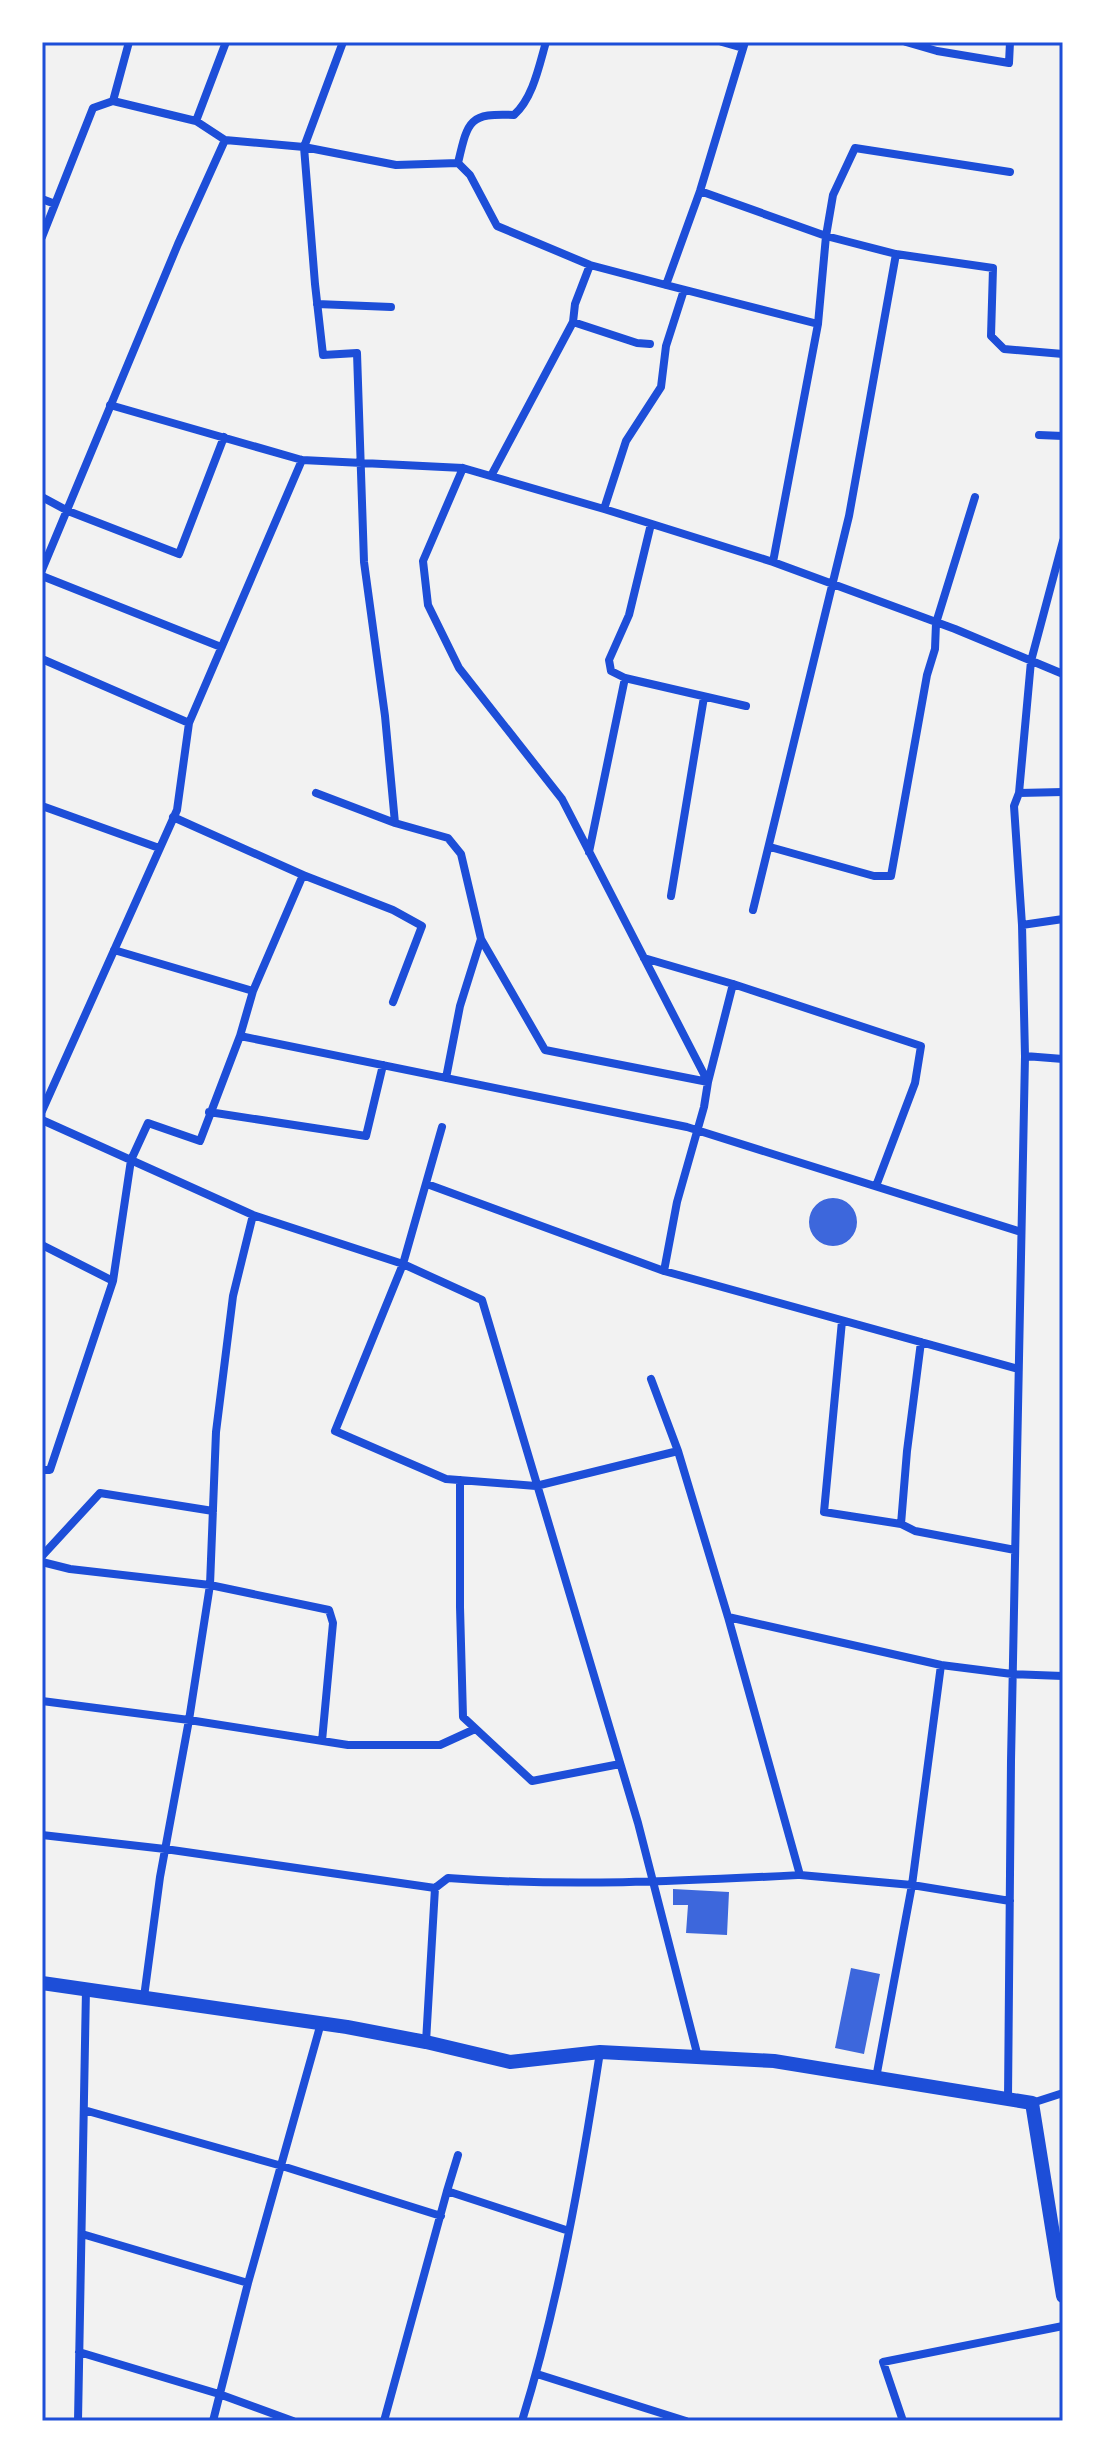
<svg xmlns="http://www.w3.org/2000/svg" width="1105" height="2463" viewBox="0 0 1105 2463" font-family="Signika,sans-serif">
<rect width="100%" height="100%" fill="#f2f2f2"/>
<path fill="#3d67dc" d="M809 1222a24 24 0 1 1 48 0a24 24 0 1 1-48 0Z
M673 1889 729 1892 727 1935 686 1933 688 1905H673Z
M851 1968 880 1974 864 2054 835 2048Z"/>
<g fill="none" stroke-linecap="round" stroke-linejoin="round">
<path stroke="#1d4ed8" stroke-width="8" d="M226 42 196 121 225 140 304 147 315 284 323 355 357 353 364 562 385 716 395 823 448 838 461 854 481 939 545 1050 708 1082 733 984
M343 42 304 147 396 165 458 163 470 175 497 226 590 265 666 285
M722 42 743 48
M906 42 937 51 1009 63 1010 42
M113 101 129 42
M458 163C468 120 469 113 514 115 533 98 539 66 546 42
M700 191 826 236 896 254 993 268 991 336 1004 349 1063 354
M42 199 55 204
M42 237 93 108 113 101 196 121
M317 304 391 307
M573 322 637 343 650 344
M818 324 826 236 833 195 855 148 1010 172
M110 405 302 460 463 468 604 509 773 562 818 324 666 285 700 191 745 42
M1039 435 1063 436
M463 468 423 561 428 605 459 668 562 799 708 1082 704 1107 677 1202 664 1271
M491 476 573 322 575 304 590 265
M42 497 68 511 179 554 224 437
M604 509 626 441 661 387 666 346 684 290
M651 524 629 615 609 660 611 671 625 678 746 706
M773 562 955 629 1063 674
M42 570 178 244 225 140
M42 576 221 647
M42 659 189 723
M316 793 395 823
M1019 793 1063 792
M42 806 159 848
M173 817 303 875 253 991
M770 847 874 876H891L927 675 935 649 936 623 975 497
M589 852 625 678
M303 875 393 910 422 926 393 1002
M671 896 704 697
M753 910 849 516 896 254
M1022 925 1063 919
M114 950 253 991 240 1036 687 1127 1021 1232
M644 958 733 984 921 1046 915 1083 876 1186
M1025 1056 1063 1059
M446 1078 460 1006 481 939
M42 1111 177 810 189 723 302 460
M209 1112 366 1136 383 1065
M42 1120 253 1215 403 1264 482 1300 638 1823 698 2057
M442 1127 403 1264 335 1431 446 1479 536 1486 678 1451 728 1617 941 1665 1012 1674 1063 1676
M427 1184 664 1271 1018 1369
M42 1245 113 1281
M842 1321 824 1512 901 1524 915 1531 1015 1550
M651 1379 678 1451
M42 1470H50L113 1281 131 1160 148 1123 200 1141 240 1036
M460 1480V1607L463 1717 532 1781 620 1764
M901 1524 907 1451 921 1342
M42 1556 100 1493 213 1511
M42 1562 70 1569 210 1585 329 1610 333 1623 322 1741
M42 1701 189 1720 348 1745H440L475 1729
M42 1835 165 1849 435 1888 448 1878C566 1887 682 1881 800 1875L728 1617
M800 1875 912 1885 1010 1901
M144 1997 160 1877 189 1720 210 1585 216 1432 233 1296 253 1215
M426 2042 435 1888
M876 2078 912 1885 941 1665
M1008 2099 1011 1761 1025 1056 1022 925 1014 806 1019 793 1031 661 1063 541
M1032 2103 1063 2093
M84 2110 282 2166 441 2216
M447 2191 458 2155
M82 2234 248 2283
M79 2352 219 2394 293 2421
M537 2374 686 2421
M78 2421 86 1989
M213 2421 248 2283 321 2023
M384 2421 447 2191 569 2231
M522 2421C559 2301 581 2176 600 2052
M903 2421 883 2362 1063 2326"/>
<path stroke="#1d4ed8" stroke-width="14" d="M42 1983 347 2027 426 2042 510 2062 600 2052 774 2061 1032 2103 1063 2296"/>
</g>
<rect width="1105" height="2463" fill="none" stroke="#ffffff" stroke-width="88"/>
<rect x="44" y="44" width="1017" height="2375" fill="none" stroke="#1d4ed8" stroke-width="3"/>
</svg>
